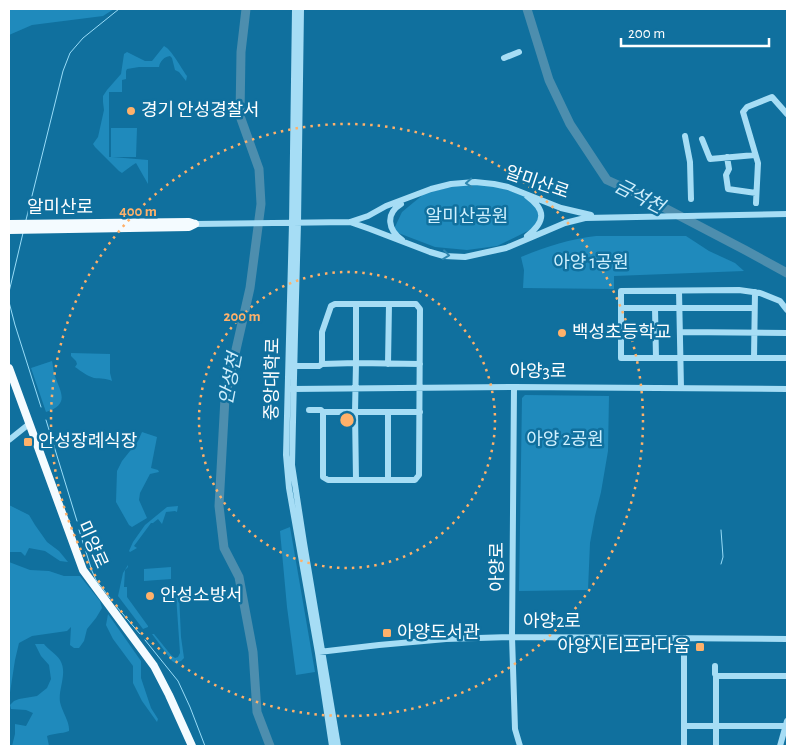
<svg xmlns="http://www.w3.org/2000/svg" width="796" height="755" viewBox="0 0 796 755" font-family="'Alegreya Sans','Noto Sans KR',sans-serif">
<rect width="100%" height="100%" fill="#10709e"/>
<path fill="#1f8abc" d="M9 9H114L103 16 32 25 9 35Z
M164 46C172 50 181 68 187 76L186 81 179 72 175 70 172 58 170 56C164 57 160 61 159 67H139L127 69 126 71V79L122 80V92H109V157H111V128H137L136 157H112L148 160V184L136 163C131 166 127 169 122 173L119 171 95 147 93 144 98 137 104 110 103 102V96L107 90 121 74 124 54 127 52 145 61H152Z
M461 185H489L533 197 541 212 536 227 497 246 467 250 435 247 393 231 402 212 425 193Z
M596 236H686L709 251 735 263 744 271 614 276V289L523 288 524 270 521 257C545 247 570 239 596 236Z
M71 353 110 354V373L112 381C106 378 101 379 94 378 87 376 81 371 75 367L77 364 76 361 71 356Z
M52 361C53 365 53 369 54 373 59 390 72 404 46 412L31 368Z
M525 395 609 396 608 451 601 492 595 516 590 543 588 590 519 591 522 398Z
M142 432 157 437 151 468 158 470 159 472 150 474 140 493 139 500 147 518 132 527 129 525 116 502 117 471 122 461 138 441Z
M9 505 29 515 35 525 47 542 59 551 68 562 60 561 45 551 29 548 25 556 21 552H9Z
M178 506 177 512 175 511 166 512 162 524 158 519 153 523H151L134 546 137 548 130 552 129 551 133 542 145 525 167 507Z
M290 527 315 672 296 675 287 607 280 531Z
M9 562 30 570 49 571 64 576H80L100 601 102 608 96 618 87 629 84 641 79 648H74L70 645 71 627 67 631 32 636 19 643 15 660 9 699Z
M128 565V567L125 570 124 587H127V597L148 626V627L143 629 118 596 123 573Z
M171 567V579L144 581V569Z
M177 594H179L181 637 184 658 181 661 175 663 172 661 152 634H154L171 655 175 658 178 657 180 653 176 595Z
M108 614 141 661V678L151 708 158 719 157 722 142 701 133 683V666L113 639 106 625Z
M35 644H44C48 649 57 655 60 660 68 673 58 689 60 702 62 712 70 722 69 731 61 734 54 733 47 736L49 746H12L15 734V724L26 726 33 713 26 710 11 709 10 705 14 701 19 699 37 696 47 688 51 679 49 665 41 656Z"/>
<g fill="none" stroke-linecap="round" stroke-linejoin="round">
<path stroke="#98dcf8" stroke-width="1" d="M26 220 63 71 70 53 83 38 119 9
M9 292 23 233
M9 293V302L15 325 41 407
M46 420 77 521
M79 530 92 571 96 580 110 598
M721 564 723 557 721 530
M116 606 140 634
M145 640 178 681 190 707 205 746"/>
<path stroke="#4d8eae" stroke-width="9" d="M246 9 241 52 240 116 259 169 261 204 250 288 225 398 219 506 224 548 239 577 253 652 257 712 270 746
M527 9 549 80 570 124 607 180 636 193 745 250 787 273"/>
<path stroke="#a6ddf5" stroke-width="6" d="M295 9 292 223 286 455 289 488 318 653 332 746
M301 9 298 223 295 335 292 465 304 543 338 746
M504 58 519 52
M685 136 690 162 691 199
M702 139 710 159 755 155
M727 157 729 169 726 175 728 189 756 193
M527 196C546 210 546 221 527 236
M756 203 758 163 743 112 747 107 772 97 787 114
M401 204C385 214 388 230 402 240
M350 222 370 229 430 252 444 256 465 257 506 248 565 223 585 218 787 214
M195 224 350 222 368 216 386 206 431 189 451 184 475 182 494 184 508 187 561 208 591 215
M679 291 681 388
M335 304H416L420 309 419 475 415 480H328L323 477V412H355L356 363 322 364V332L331 306Z
M356 304V363L420 364
M621 308H754
M655 308 656 358
M787 310 780 301 760 293 739 290 621 291V358H787
M680 332 787 333
M754 358 755 292
M388 364 389 304
M294 366H319L322 364
M514 387 512 637 515 729 520 746
M291 389 514 387 787 389
M309 410H321L323 412
M9 440 29 424
M356 480 355 412H420
M388 480V412
M319 652 379 645 446 639 512 637 787 639
M715 666V674L716 676
M684 726H787
M684 746V638
M716 746V676H787
M780 746 787 721"/>
<path stroke="#f4fbff" stroke-width="8" d="M9 224 189 222 195 224
M9 230 189 227 195 224
M9 368 83 570 154 666 169 695 192 746"/>
</g>
<defs><path id="oneway-chevron" d="M-2-3.5L2.5 0L-2 3.5" fill="none" stroke-width="1.6" stroke-linecap="round" stroke-linejoin="round" transform="scale(1.25)"/></defs>
<g stroke="#2e86af">
<use href="#oneway-chevron" transform="translate(469 183) rotate(176)"/>
<use href="#oneway-chevron" transform="translate(446 255) rotate(7)"/>
</g>
<g fill="none" stroke="#ffb16a" stroke-width="2.5" stroke-dasharray="2.5 5">
<circle cx="347" cy="420" r="148"/>
<circle cx="347" cy="420" r="296"/>
</g>
<g fill="#ffb16a" stroke="#10709e" stroke-width="2">
<circle cx="131" cy="111" r="5"/>
<circle cx="562" cy="333" r="5"/>
<rect x="23" y="437" width="10" height="10" rx="2.5"/>
<circle cx="150" cy="596" r="5"/>
<rect x="382" y="628" width="10" height="10" rx="2.5"/>
<rect x="695" y="642" width="10" height="10" rx="2.5"/>
</g>
<g text-anchor="middle" dominant-baseline="central" stroke-width="5" stroke-linejoin="round" paint-order="stroke">
<g font-size="18" fill="#fff" stroke="#10709e" text-anchor="start">
<text x="141" y="111">경기 안성경찰서</text>
<text x="572" y="333">백성초등학교</text>
<text x="38" y="442">안성장례식장</text>
<text x="160" y="596">안성소방서</text>
<text x="397" y="633">아양도서관</text>
<text x="690" y="647" text-anchor="end">아양시티프라다움</text>
</g>
<g font-size="18" fill="#fff" stroke="#10709e">
<text transform="translate(537 183) rotate(19)">알미산로</text>
<text x="60" y="208">알미산로</text>
<text x="538" y="372">아양3로</text>
<text transform="translate(273 379) rotate(-89)">중앙대학로</text>
<text transform="translate(92 545) rotate(66)">미양로</text>
<text transform="translate(498 567) rotate(-90)">아양로</text>
<text x="552" y="622">아양2로</text>
</g>
<g font-size="18" fill="#cff0fe" stroke="#10709e">
<text x="467" y="217">알미산공원</text>
<text x="591" y="263">아양 1공원</text>
<text x="565" y="440">아양 2공원</text>
</g>
<g font-size="19" font-style="italic" fill="#ceeefc" stroke="#10709e">
<text transform="translate(639 197) rotate(27)">금석천</text>
<text transform="translate(231 379) rotate(-79)">안성천</text>
</g>
</g>
<circle cx="347" cy="420" r="8" fill="#ffb16a" stroke="#10709e" stroke-width="2.5"/>
<g font-size="15" text-anchor="middle" font-weight="bold" fill="#ffb16a" stroke="#10709e" stroke-width="5" stroke-linejoin="round" paint-order="stroke">
<text x="138" y="216">400 m</text>
<text x="242" y="321">200 m</text>
</g>
<rect width="796" height="755" fill="none" stroke="#ffffff" stroke-width="20"/>
<path d="M621 38v8h148v-8" fill="none" stroke="#ffffff" stroke-width="2.5"/>
<text x="628" y="38" font-size="15" fill="#ffffff" stroke="#10709e" stroke-width="4" paint-order="stroke">200 m</text>
</svg>
